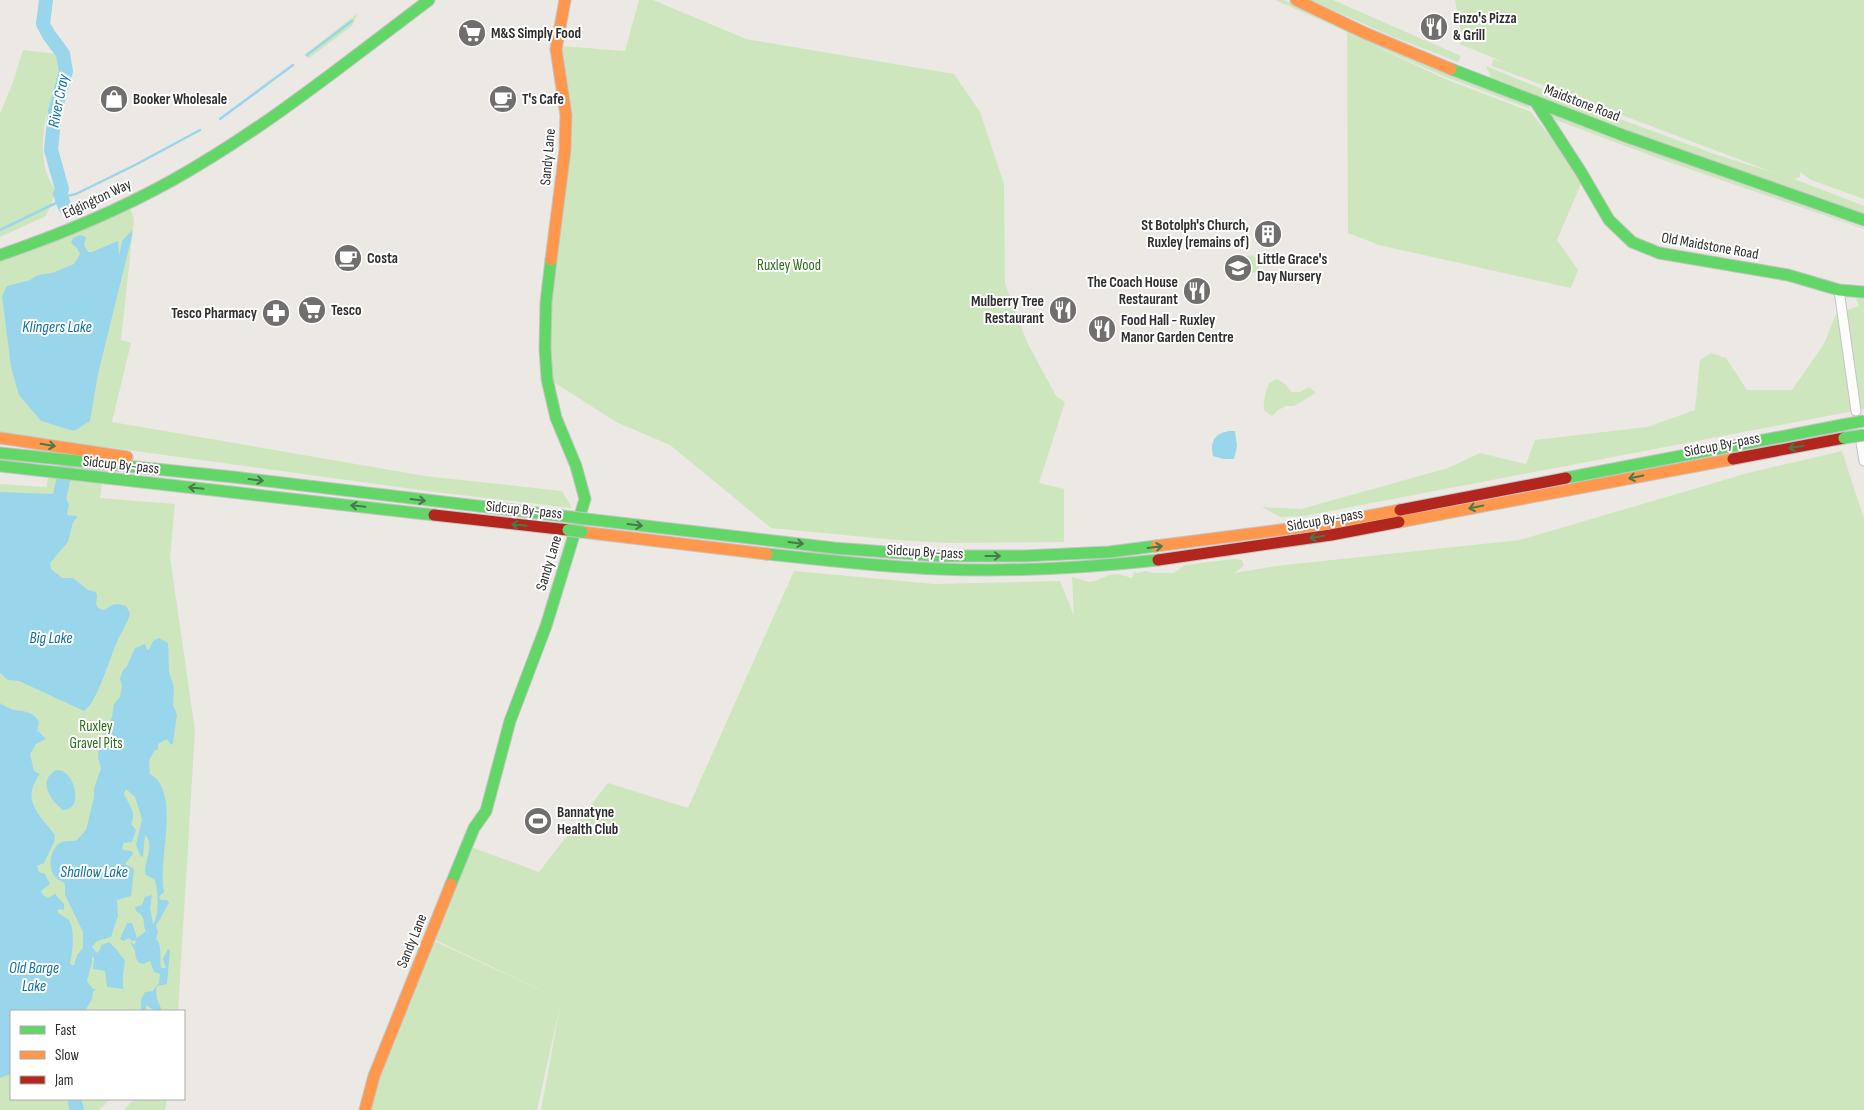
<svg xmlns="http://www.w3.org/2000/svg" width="1864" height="1110" viewBox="0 0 1864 1110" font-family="'Sofia Sans Condensed',sans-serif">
<rect width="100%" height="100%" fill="#ece8e4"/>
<path fill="#cee6be" d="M639 0H653L746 39 954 74 980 112 1004 184 1005 284 1027 342 1056 396 1065 402 1039 483 1064 489V542L945 543 885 539 771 528 670 445 616 422 549 379 547 348 566 150 561 46 625 51Z
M1275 0H1284L1383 47 1526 104 1531 109 1443 76 1365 41 1443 78 1531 112 1555 143 1581 184 1557 240 1578 270 1571 288 1379 245 1348 233 1347 32Z
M1310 0H1333L1461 56 1458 62 1391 36Z
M1455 0H1864V199L1811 180 1800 172V177L1794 179 1864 206V215L1641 136 1492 79 1486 66 1569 100 1717 155 1775 173 1492 66 1493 59 1506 63 1460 44 1461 33Z
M358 13 352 26 309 58 304 55Z
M23 50 57 54C66 75 58 82 51 101 44 121 40 146 45 167 46 175 52 184 56 192L46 216 0 237V114L13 82Z
M1548 113 1864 228V229L1660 159 1548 117Z
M130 207 134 220 121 340 131 343 112 422 425 476 562 491 572 508 427 491 106 447 100 498 175 504 170 557 195 731 178 1011H11V1099H111L99 1110H0V484L46 487 57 440 0 432V261Z
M1252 255 1258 259 1260 272 1249 273V278H1245L1244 256Z
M1855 296 1864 297V409L1304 516 1280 517 1262 507 1301 509 1448 468 1480 453 1526 464 1535 440 1647 427 1695 410 1700 360 1711 353 1726 358 1747 390H1792L1824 344 1836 314 1859 306Z
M1277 379 1285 384 1292 392H1300L1309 387 1316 393 1294 406H1286L1278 410 1272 416 1264 410C1263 401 1266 391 1269 383Z
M1842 451 1864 519V1110H541L561 1002 537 1110H366L430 939 562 1000 431 938 471 847 539 872 608 783 688 808 794 571 934 584 1060 581 1074 616 1072 577 1089 582 1095 581 1109 575 1119 574 1132 578 1134 572 1138 573 1146 571 1153 573H1174L1184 565 1234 559 1242 560 1244 566 1234 573 1276 566 1520 540 1748 473Z
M134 1099H167L165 1110H124Z"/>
<path fill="#99d6ec" d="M132 230V236L98 374 90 421 74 431 41 421 19 395 11 367 2 296 7 286 30 280 38 275 52 273 74 264 80 254 77 248 71 243 73 238 80 235 86 237 84 245 88 252H92L118 241 119 256 122 241Z
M1229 431H1235L1237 446 1234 459H1223L1213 456C1210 441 1214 434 1229 431Z
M61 489 62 490V493L69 504 67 515 77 516V518L73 522 68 542 50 563 51 569 62 578H73L88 590 96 592 97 596 96 604 98 608 104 610C112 604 116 603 126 606L130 613C128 623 121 632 117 642 110 657 97 703 84 711L19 681 8 680 0 673V492L53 494 58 493Z
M159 638 168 643 169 671 174 688 173 705 177 715 173 743 171 745 167 739 158 744V749L154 751 149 761 150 774C182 792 157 860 164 892L159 897 161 900H167L169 903 156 926 158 932 156 939C163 946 159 959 161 968H166L163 959 168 949 170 950 167 984 157 986C154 997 159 1002 162 1011H156L146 1005V1011H141V1000L145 992 153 991 159 983 160 974 154 972 150 961 143 964C134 962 137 955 134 949 133 946 131 944 130 942L135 945 136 940 132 941 129 938 123 941 120 939 127 923H132L137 938 146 931C143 927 145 921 142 916 139 912 136 913 135 907L142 905 145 897 152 895 150 908 153 924C159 919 159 887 154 879L146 875 145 871C145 860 155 844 145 835L143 856 141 857 136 845 142 819 135 797 126 789 124 794C129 806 137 811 131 824L136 830 132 842 124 843 122 848 123 850 132 851 133 854 125 864 133 868 134 871 131 896 117 900 118 916 111 937 97 941 92 947 97 953 100 950 101 945 109 942 117 950 125 961 123 975V989L107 987 105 971 93 969 94 959 92 956V962L87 981 92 988 96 990 93 991 92 999 85 1011H11V1074L0 1078V703C4 705 10 710 15 710 24 711 34 712 39 722L37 730 46 739 36 744 30 754 34 771 40 774C20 801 40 815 55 835L54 842 44 863 37 866 39 872 45 874 50 884 41 891 43 895 48 898 55 894 64 904V910L60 909 57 911C60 915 66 917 69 920 75 929 73 953 70 962L71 965H74L77 955 83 948V932L65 895V884C62 881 58 880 55 877 47 867 50 847 62 842 67 840 72 842 77 840L86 830 94 797V789L101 768 98 758 99 741 106 734 105 732 112 717 114 704 120 697 122 686 120 679 123 670 127 666 135 648 145 644 147 649 149 650 153 641Z
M56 770C59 770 62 770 64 772 73 777 79 796 73 805 71 809 67 809 63 810 50 800 37 781 56 770Z"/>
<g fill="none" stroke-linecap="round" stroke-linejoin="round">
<path stroke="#99d6ec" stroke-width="2.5" d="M307 55 352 21
M220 119 293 65
M0 230 56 203 60 194 67 196 76 194 137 164 200 130"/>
<path stroke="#99d6ec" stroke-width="14" d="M46 0 43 24 49 35 63 54 66 71 55 111 51 150 62 189 60 194 65 207
M57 508 67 463
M74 1099 77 1110"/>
<defs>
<path id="street" d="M1839 290 1856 411
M1861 443 1864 461"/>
<path id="fast" d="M1451 69 1625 136 1864 220
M1535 101 1581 172 1609 220 1632 242 1659 253 1788 275 1839 290 1864 292
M0 255C59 235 117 211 171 181 263 130 345 63 429 0
M0 453 233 477 571 517
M0 466 434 515
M1566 478 1842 425
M586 519 834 548 939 556H1024L1109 552 1156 546
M767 554C824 560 881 567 938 569 1011 572 1085 568 1158 560
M451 884 474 828 486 811 510 721 546 626 585 499 576 466 556 418 547 379 545 348 546 302 551 260"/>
<path id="slow" d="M1296 0 1365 33 1451 69
M551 260 565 150 566 115 556 49 565 0
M0 438 127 457
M1399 522 1733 459
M582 532 767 554
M1156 546 1326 524 1400 510
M365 1110 374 1076 451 884"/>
<path id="jam" d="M1733 459 1844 438
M1400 510 1566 478
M434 515 568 530
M1158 560 1331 535 1399 522"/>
</defs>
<use href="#street" stroke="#c5c4c5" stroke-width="11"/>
<use href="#fast" stroke="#c5c4c5" stroke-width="13"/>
<use href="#slow" stroke="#c5c4c5" stroke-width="13"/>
<use href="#jam" stroke="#c5c4c5" stroke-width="13"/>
<use href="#street" stroke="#fcfcfb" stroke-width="9"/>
<use href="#fast" stroke="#63d668" stroke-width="11"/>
<use href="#slow" stroke="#ff974d" stroke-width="11"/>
<use href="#jam" stroke="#b3261e" stroke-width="11"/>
<defs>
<path id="fast-bridge" d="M1842 425 1864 421
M1844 438 1864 435
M571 517 586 519
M568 530 582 532"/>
</defs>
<use href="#fast-bridge" stroke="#c6c5c4" stroke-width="13" stroke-linecap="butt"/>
<use href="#fast-bridge" stroke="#63d668" stroke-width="11"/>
</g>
<defs><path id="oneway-shaft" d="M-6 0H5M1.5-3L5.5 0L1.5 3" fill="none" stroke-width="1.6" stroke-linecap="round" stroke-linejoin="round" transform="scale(1.25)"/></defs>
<g stroke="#467a48">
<use href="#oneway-shaft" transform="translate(48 445) rotate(9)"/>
<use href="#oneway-shaft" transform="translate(1796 447) rotate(171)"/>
<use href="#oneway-shaft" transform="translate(1636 477) rotate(169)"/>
<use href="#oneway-shaft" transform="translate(256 480) rotate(7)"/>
<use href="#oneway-shaft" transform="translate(196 488) rotate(-174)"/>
<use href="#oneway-shaft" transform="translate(418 500) rotate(7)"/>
<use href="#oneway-shaft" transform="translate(358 506) rotate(-174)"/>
<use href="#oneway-shaft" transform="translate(1476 507) rotate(169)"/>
<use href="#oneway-shaft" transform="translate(519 525) rotate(-174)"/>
<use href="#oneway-shaft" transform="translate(635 525) rotate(7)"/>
<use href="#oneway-shaft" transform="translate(1317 537) rotate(171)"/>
<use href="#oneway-shaft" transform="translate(796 543) rotate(7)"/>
<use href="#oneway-shaft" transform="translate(1155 547) rotate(-7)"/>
<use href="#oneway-shaft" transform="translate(993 556)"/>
</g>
<defs>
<symbol id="restaurant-disc" viewBox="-11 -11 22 22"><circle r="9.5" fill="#706f6e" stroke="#fff"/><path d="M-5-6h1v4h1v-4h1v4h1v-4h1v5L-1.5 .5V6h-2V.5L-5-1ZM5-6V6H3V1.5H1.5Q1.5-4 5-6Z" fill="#fff"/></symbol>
<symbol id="supermarket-disc" viewBox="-11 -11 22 22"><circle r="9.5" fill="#706f6e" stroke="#fff"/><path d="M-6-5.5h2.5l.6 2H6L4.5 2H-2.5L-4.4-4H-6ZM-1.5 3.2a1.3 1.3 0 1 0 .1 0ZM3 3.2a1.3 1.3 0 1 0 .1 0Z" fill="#fff"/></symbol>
<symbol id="shop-disc" viewBox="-11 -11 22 22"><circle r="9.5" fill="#706f6e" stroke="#fff"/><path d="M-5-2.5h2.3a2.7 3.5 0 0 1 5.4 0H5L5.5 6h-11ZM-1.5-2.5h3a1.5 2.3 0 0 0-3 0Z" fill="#fff"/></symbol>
<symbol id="cafe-disc" viewBox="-11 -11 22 22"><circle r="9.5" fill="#706f6e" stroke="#fff"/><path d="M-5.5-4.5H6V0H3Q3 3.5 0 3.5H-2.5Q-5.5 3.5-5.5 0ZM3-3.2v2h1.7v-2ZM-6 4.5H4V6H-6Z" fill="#fff"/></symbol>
<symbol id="building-disc" viewBox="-11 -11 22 22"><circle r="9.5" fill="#706f6e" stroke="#fff"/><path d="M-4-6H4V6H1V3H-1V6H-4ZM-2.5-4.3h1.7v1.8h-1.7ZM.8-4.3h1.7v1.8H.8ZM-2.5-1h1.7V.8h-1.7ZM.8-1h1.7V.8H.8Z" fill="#fff"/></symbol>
<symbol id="school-disc" viewBox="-11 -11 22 22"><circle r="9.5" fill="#706f6e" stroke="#fff"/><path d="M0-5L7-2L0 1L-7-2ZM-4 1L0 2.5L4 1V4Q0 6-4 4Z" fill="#fff"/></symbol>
<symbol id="pharmacy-disc" viewBox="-11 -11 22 22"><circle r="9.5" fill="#706f6e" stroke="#fff"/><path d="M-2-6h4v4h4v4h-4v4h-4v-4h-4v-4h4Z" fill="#fff"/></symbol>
<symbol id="stadium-disc" viewBox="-11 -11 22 22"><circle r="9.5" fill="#706f6e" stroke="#fff"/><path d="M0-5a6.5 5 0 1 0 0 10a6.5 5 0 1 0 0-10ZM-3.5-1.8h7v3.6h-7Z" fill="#fff"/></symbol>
</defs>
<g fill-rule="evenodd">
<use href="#restaurant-disc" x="1418" y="11" width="32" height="32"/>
<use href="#supermarket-disc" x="456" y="17" width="32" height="32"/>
<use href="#shop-disc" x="98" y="83" width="32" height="32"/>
<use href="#cafe-disc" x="487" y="83" width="32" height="32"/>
<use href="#building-disc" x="1252" y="218" width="32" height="32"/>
<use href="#cafe-disc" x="332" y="242" width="32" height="32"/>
<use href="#school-disc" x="1222" y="252" width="32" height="32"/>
<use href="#restaurant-disc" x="1181" y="275" width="32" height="32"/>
<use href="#supermarket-disc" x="296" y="294" width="32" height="32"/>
<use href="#restaurant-disc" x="1047" y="294" width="32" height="32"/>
<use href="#pharmacy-disc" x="260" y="297" width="32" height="32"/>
<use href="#restaurant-disc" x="1086" y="313" width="32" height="32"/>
<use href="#stadium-disc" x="522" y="805" width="32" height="32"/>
</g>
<g text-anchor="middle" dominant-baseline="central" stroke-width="4" stroke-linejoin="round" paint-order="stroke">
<g font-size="15" font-weight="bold" fill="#2e2e2e" stroke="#fff" text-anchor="start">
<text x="1453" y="18">Enzo's Pizza<tspan x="1453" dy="17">&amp; Grill</tspan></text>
<text x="491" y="33">M&amp;S Simply Food</text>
<text x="133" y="99">Booker Wholesale</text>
<text x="522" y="99">T's Cafe</text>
<text x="1249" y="225" text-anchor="end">St Botolph's Church,<tspan x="1249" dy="17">Ruxley (remains of)</tspan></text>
<text x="367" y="258">Costa</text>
<text x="1257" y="259">Little Grace's<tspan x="1257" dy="17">Day Nursery</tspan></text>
<text x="1178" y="282" text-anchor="end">The Coach House<tspan x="1178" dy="17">Restaurant</tspan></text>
<text x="1044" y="301" text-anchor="end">Mulberry Tree<tspan x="1044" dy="17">Restaurant</tspan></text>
<text x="331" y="310">Tesco</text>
<text x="257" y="313" text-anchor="end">Tesco Pharmacy</text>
<text x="1121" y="320">Food Hall - Ruxley<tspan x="1121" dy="17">Manor Garden Centre</tspan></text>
<text x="557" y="812">Bannatyne<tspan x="557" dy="17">Health Club</tspan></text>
</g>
<g font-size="15" fill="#2e2e2e" stroke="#fff">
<text transform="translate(1582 103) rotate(21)">Maidstone Road</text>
<text transform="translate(548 157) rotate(-85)">Sandy Lane</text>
<text transform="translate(97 199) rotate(-25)">Edgington Way</text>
<text transform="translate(1710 246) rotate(10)">Old Maidstone Road</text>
<text transform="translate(1722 445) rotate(-11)">Sidcup By-pass</text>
<text transform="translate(121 465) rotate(6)">Sidcup By-pass</text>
<text transform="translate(524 510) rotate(6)">Sidcup By-pass</text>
<text transform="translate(1325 520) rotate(-10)">Sidcup By-pass</text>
<text transform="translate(925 552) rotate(3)">Sidcup By-pass</text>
<text transform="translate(549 563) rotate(-73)">Sandy Lane</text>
<text transform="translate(412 941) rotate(-68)">Sandy Lane</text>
</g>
<g font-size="15" fill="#2c6e1b" stroke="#fff">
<text x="789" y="265">Ruxley Wood</text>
<text x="96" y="726">Ruxley<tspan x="96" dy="17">Gravel Pits</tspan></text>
</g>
<g font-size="16" font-style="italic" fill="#0d6fa3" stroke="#fff">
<text transform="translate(59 101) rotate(-79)">River Cray</text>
<text x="57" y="327">Klingers Lake</text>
<text x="51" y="638">Big Lake</text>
<text x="94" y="872">Shallow Lake</text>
<text x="34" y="968">Old Barge<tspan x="34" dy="18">Lake</tspan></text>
</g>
</g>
<rect x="10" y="1010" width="175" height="90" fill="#ffffff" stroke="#ababab"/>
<rect x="20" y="1026" width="25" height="8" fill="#63d668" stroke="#ababab"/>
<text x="55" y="1035" font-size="15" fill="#2e2e2e">Fast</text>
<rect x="20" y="1051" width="25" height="8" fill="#ff974d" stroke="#ababab"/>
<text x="55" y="1060" font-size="15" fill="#2e2e2e">Slow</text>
<rect x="20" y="1076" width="25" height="8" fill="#b3261e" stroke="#ababab"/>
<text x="55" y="1085" font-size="15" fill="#2e2e2e">Jam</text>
</svg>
